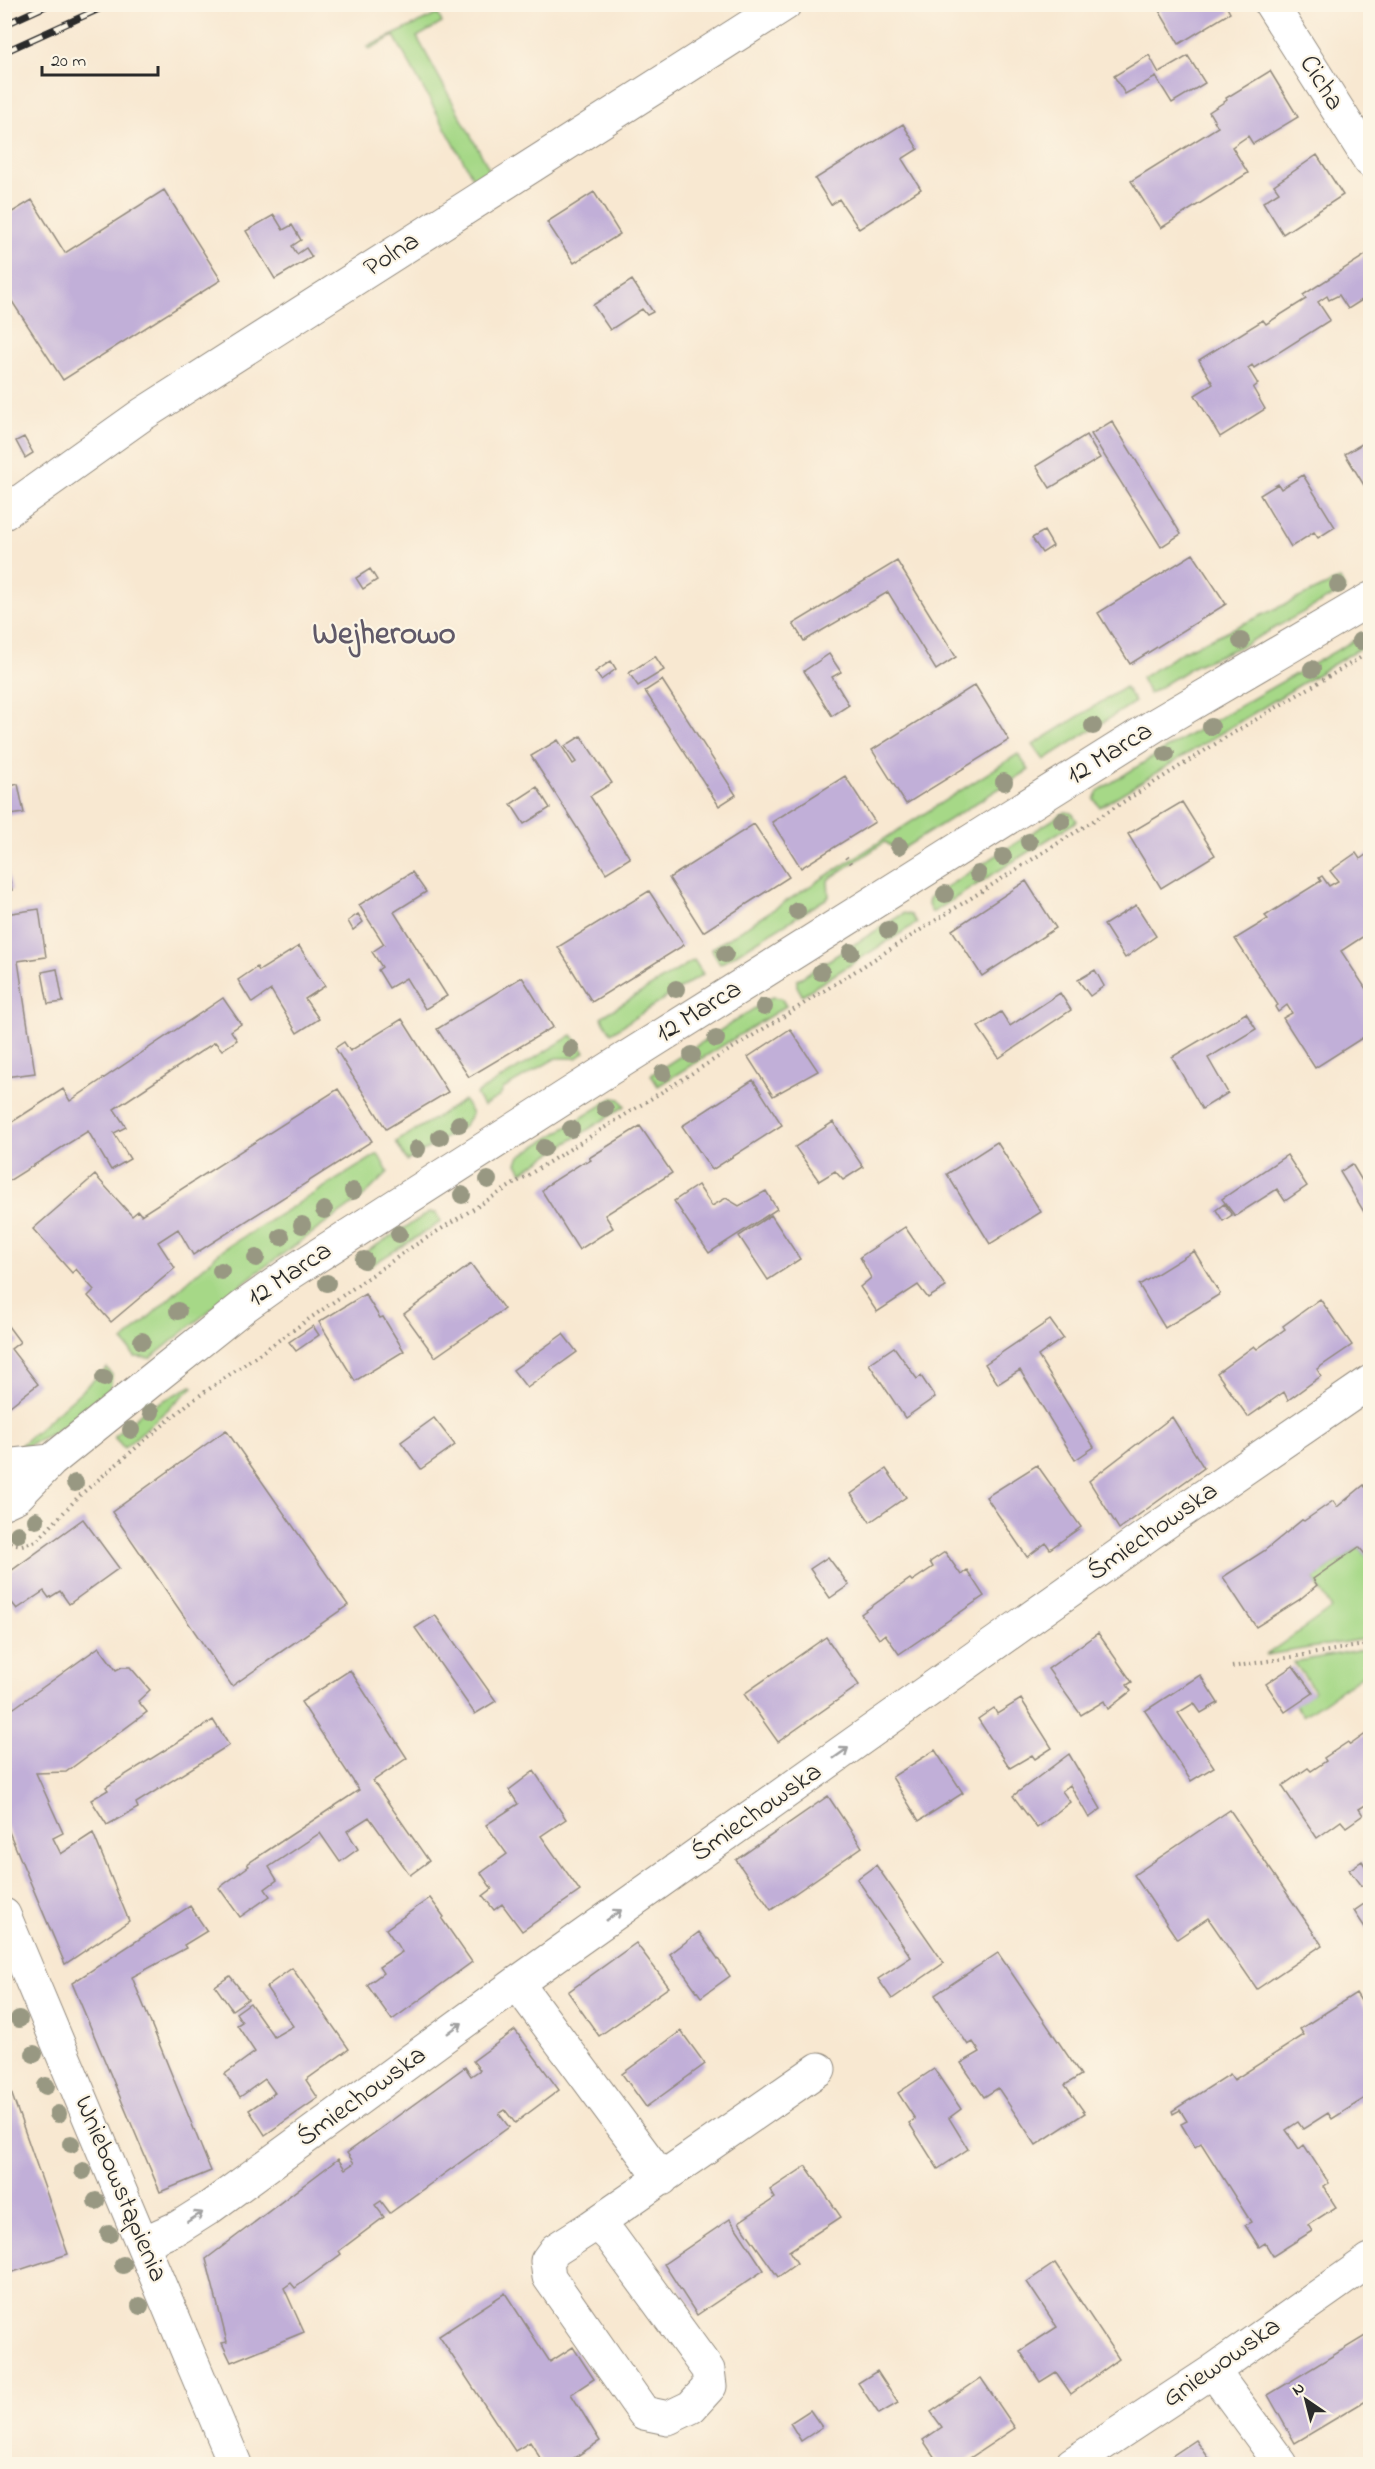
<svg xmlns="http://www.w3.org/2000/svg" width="1375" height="2469" viewBox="0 0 1375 2469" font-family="'Indie Flower',sans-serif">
<rect width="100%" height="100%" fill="#fcf5e5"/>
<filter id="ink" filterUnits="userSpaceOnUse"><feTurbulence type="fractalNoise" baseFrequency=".0167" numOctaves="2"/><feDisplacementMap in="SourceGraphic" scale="12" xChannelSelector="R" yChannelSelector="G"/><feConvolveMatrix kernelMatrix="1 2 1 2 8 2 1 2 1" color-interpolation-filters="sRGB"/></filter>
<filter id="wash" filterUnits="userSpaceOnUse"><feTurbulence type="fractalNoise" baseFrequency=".008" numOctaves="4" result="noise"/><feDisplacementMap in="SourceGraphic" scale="24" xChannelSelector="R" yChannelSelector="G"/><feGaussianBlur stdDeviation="1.35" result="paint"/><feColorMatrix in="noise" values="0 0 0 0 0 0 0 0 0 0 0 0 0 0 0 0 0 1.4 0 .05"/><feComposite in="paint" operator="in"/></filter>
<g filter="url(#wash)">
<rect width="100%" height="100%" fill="#f8e8d1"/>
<path fill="#a6d887" stroke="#688259" stroke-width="1.5" d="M438 14 442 23 417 37 493 176 478 187 394 36 369 49 367 47Z
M1340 579 1345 589 1244 645 1194 666 1149 694 1141 678 1182 652Z
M1365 634 1370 636V642L1100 807 1094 799 1098 791 1172 745Z
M1125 687 1135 702 1044 760 1033 745Z
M1018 754 1029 770 899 851 885 842 828 880 829 897 720 964 711 949Z
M1065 812 1072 813 1077 821 932 913 928 905 929 898Z
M904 913 911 915 917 923 802 995 797 986V980Z
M694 960 703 974 611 1033 601 1017Z
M772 997 781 998 786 1006 658 1086 651 1075Z
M572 1035 585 1052 576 1058H556L503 1089 500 1096 483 1106 476 1094Z
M613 1098 620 1099 625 1106 522 1172 517 1163 520 1156Z
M464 1100 472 1114 463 1127 407 1161 396 1142Z
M378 1154 388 1172 363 1197 252 1276 151 1358 135 1357 123 1341 222 1250Z
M430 1212 436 1213 441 1222 367 1268 360 1265 356 1258Z
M107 1368 112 1375 110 1391 53 1433 13 1452Z
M191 1386 193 1387 124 1448 114 1437 143 1411Z
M1359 1547 1368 1558 1370 1556V1638L1266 1655 1332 1608 1313 1579Z
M1370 1648V1670L1303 1716 1295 1704 1315 1691 1294 1662Z"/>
<g id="blocks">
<path fill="#c1afd8" d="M1155 4H1225L1230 13 1179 44Z
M1149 55 1159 73 1188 56 1205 83 1172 103 1156 77 1125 94 1114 76Z
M1270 71 1298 117 1253 144 1248 136 1232 147 1248 173 1161 228 1131 181 1218 127 1209 112 1227 100 1226 98Z
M903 124 918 149 902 159 921 189 859 229 839 199 831 205 815 179Z
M1317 155 1343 195 1283 234 1263 202 1279 192 1274 185Z
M164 190 221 280 63 380 4 289V217L32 200 65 253Z
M594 192 620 234 574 263 547 222Z
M274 215 283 230 292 225 301 240 292 246 297 254 306 248 312 257 275 279 246 231Z
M1370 252V295L1348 309 1339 295 1329 300 1327 296 1318 302 1330 320 1254 368 1252 365 1248 368 1258 384 1253 388 1265 409 1220 437 1195 395 1213 384 1199 360 1263 320 1266 324 1306 299 1303 295Z
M632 280 653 312 647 315 642 309 610 330 593 305Z
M1112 421 1181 534 1161 547 1091 434Z
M1086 435 1100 458 1050 488 1036 466Z
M24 437 33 453 25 458 16 441Z
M1370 439V495L1345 454Z
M1303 475 1335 527 1318 538 1314 532 1291 547 1260 495 1278 484 1281 489Z
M1044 531 1053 546 1042 553 1032 538Z
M1193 554 1226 604 1130 664 1098 613Z
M897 561 956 657 936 670 888 592 804 641 793 624Z
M370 569 377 580 363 589 356 578Z
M829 654 841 672 832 677 849 705 832 716 804 671Z
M655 656 664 670 638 686 629 673Z
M611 661 616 669 601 680 595 672Z
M662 680 736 795 719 806 645 691Z
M975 685 1009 740 906 804 872 750Z
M581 736 612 783 590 796 630 858 606 873 531 756 558 740 573 764 576 762 565 746Z
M845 776 875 822 801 868 772 822Z
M18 784 24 813 4 816V788Z
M537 787 550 808 524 824 511 804Z
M1182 802 1215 855 1161 888 1128 834Z
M754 824 789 877 703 932 669 878Z
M1370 852V932L1341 951 1370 995V1033L1315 1068 1283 1018 1292 1013 1287 1005 1278 1012 1275 1007 1278 1005 1235 939 1268 919 1265 916 1321 881 1319 878 1322 876 1329 886 1338 881 1330 871 1356 853 1360 859Z
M4 854 12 890 4 891Z
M412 872 426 892 394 912 447 996 425 1009 406 978 389 988 378 970 382 967 372 952 384 944 359 905Z
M1026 881 1056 928 982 976 952 930Z
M649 891 684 945 592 1002 558 947Z
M1136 905 1156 936 1125 958 1104 925Z
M39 909 46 957 18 961 35 1073 5 1077V914Z
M358 914 363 922 353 930 348 921Z
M299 946 325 986 305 999 319 1019 297 1033 271 990 252 1003 238 980 257 967 259 971Z
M57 969 63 1002 48 1004 42 972Z
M1095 970 1104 986 1090 996 1078 980Z
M522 977 553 1027 469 1077 437 1029Z
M1060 993 1071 1010 999 1058 978 1027 1001 1012 1010 1026Z
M223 998 241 1024 231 1031 237 1040 222 1050 215 1042 114 1109 126 1127 114 1133 130 1159 111 1170 88 1131 4 1184V1127L63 1089 70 1101Z
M1246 1013 1256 1029 1208 1058 1228 1093 1202 1109 1172 1057Z
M402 1019 448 1092 386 1129 335 1048 344 1042 350 1051Z
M790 1029 818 1071 773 1096 748 1057Z
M753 1080 782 1125 712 1170 682 1126Z
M338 1089 372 1141 193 1255 178 1229 158 1242 175 1268 111 1322 88 1296 94 1290 76 1269 72 1273 33 1229 95 1175 132 1216 138 1211 141 1215Z
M833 1122 863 1167 843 1180 835 1171 819 1181 795 1147Z
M640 1126 672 1173 605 1215 613 1228 579 1250 542 1191 546 1186 585 1161 586 1163 591 1160 589 1158Z
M997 1142 1041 1212 990 1244 947 1174Z
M1287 1155 1307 1186 1285 1201 1277 1189 1235 1216 1222 1199Z
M1352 1164 1370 1194V1215L1367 1217 1340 1172Z
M698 1185 712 1206 726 1198 739 1206 766 1191 777 1209 709 1253 674 1201Z
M1224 1204 1232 1215 1223 1221 1216 1210Z
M771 1215 800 1259 768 1280 739 1236Z
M905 1227 946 1287 928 1298 918 1285 877 1312 860 1287 871 1278 860 1257Z
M1194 1251 1220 1294 1165 1328 1139 1285Z
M471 1264 504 1309 435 1357 404 1314Z
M365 1294 380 1318 383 1317 404 1351 355 1381 319 1322Z
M1320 1299 1352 1345 1317 1369 1321 1376 1288 1400 1284 1392 1248 1417 1217 1373 1254 1346 1257 1349 1285 1329 1283 1326Z
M1050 1320 1063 1338 1038 1356 1094 1447 1075 1460 1020 1370 998 1384 985 1364Z
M5 1322 20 1342 11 1349 38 1384 5 1410Z
M313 1326 319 1335 296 1351 289 1342Z
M563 1334 577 1352 527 1388 513 1370Z
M894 1347 917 1379 921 1376 935 1397 905 1418 869 1364Z
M1172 1417 1204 1468 1119 1529 1089 1481Z
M434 1418 455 1445 421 1469 401 1442Z
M226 1430 348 1605 232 1686 112 1512Z
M1037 1465 1081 1527 1050 1549 1046 1543 1027 1557 986 1497Z
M886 1469 906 1497 870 1522 851 1494Z
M1370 1484V1556L1368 1558 1359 1547 1313 1579 1317 1585 1299 1600 1256 1627 1223 1577 1264 1551 1302 1520 1304 1521 1333 1501 1337 1507 1364 1485 1365 1487Z
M83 1519 119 1568 69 1604 60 1591 49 1598 44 1591 17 1609 4 1593V1576Z
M945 1552 961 1575 967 1570 984 1596 899 1654 885 1634 879 1639 861 1614 910 1579 912 1581 933 1567 930 1562Z
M828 1557 849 1585 830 1598 810 1569Z
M435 1615 496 1701 475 1714 415 1628Z
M1098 1633 1132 1682 1127 1685 1131 1691 1108 1709 1104 1701 1081 1715 1048 1669Z
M826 1637 859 1685 778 1742 744 1694Z
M99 1647 116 1670 122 1667H130L150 1690 138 1701 147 1712 66 1772 36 1773 63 1833 53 1838 61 1854 93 1833 129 1921 65 1964 4 1820V1703L14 1708Z
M1293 1666 1313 1693 1285 1712 1266 1684Z
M350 1670 407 1758 373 1781 429 1861 410 1875 369 1817 347 1831 358 1849 340 1862 320 1833 269 1867 277 1880 265 1889 270 1896 240 1917 219 1888 249 1866 247 1864 359 1790 301 1702Z
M1200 1675 1218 1703 1201 1713 1194 1703 1178 1713 1214 1767 1191 1781 1145 1711Z
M1021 1699 1052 1748 1035 1759 1032 1755 1010 1768 978 1719 994 1708 997 1714Z
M213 1720 229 1745 136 1803 138 1808 107 1825 91 1800 108 1790 106 1787Z
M1370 1731V1802L1359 1809 1363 1815 1346 1827 1341 1821 1317 1838 1282 1786 1308 1768 1311 1771 1326 1761 1324 1758 1348 1742 1350 1745Z
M935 1750 963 1793 919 1821 892 1777Z
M1069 1754 1101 1809 1089 1818 1070 1785 1062 1791 1070 1802 1037 1828 1013 1796Z
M534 1771 566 1819 541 1836 580 1891 522 1931 502 1904 494 1910 483 1896 492 1889 481 1873 507 1854 486 1825 518 1804 509 1790Z
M828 1796 862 1847 771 1910 736 1860Z
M1230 1810 1322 1945 1257 1989 1208 1918 1177 1939 1134 1875Z
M1362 1861 1370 1874V1879L1361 1886 1349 1870Z
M876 1865 944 1963 892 1999 878 1979 911 1957 857 1879Z
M430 1898 444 1917 442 1919 472 1962 392 2020 367 1985 383 1973 379 1967 402 1952 386 1929Z
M1370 1900V1935L1354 1911Z
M190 1906 207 1931 184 1945 186 1948 132 1977 211 2171 160 2192 72 1983Z
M699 1932 730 1976 701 1997 670 1954Z
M636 1943 669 1987 599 2036 568 1992Z
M998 1953 1081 2075 1065 2085 1085 2113 1036 2145 998 2088 984 2097 961 2063 980 2052 973 2042 968 2045 935 1995Z
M292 1968 349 2049 306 2080 318 2098 265 2135 249 2110 275 2093 265 2079 240 2097 225 2074 255 2052 237 2025 242 2022 236 2013 250 2003 274 2037 293 2026 266 1987Z
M230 1976 248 1999 232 2010 215 1986Z
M1356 1993 1370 2015V2095L1332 2119 1328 2113 1303 2129 1298 2122 1286 2130 1299 2149 1304 2145 1329 2183 1323 2187 1336 2207 1308 2225 1312 2231 1273 2256 1265 2243 1259 2247 1245 2225 1251 2222 1201 2143 1195 2147 1181 2124 1187 2121 1180 2110 1173 2114 1172 2111 1230 2074 1234 2080 1304 2035 1300 2029Z
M515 2030 559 2090 515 2123 505 2110 499 2114 509 2127 390 2213 381 2201 375 2205 384 2217 339 2251 341 2254 295 2288 291 2283 284 2288 304 2332 231 2362 222 2343 227 2342 206 2259 338 2159 345 2169 354 2163 347 2153 465 2067 471 2076 480 2070 473 2061Z
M681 2031 705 2064 646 2107 622 2074Z
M934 2069 961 2109 949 2118 968 2149 938 2169 909 2123 915 2119 898 2093Z
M4 2072 68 2254 4 2275Z
M806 2166 841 2217 789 2251 797 2263 778 2277 739 2222 775 2198 770 2190Z
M730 2219 764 2270 697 2315 664 2264Z
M1055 2263 1119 2359 1071 2394 1056 2372 1040 2382 1020 2351 1057 2327 1027 2282Z
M505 2293 550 2362 573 2347 594 2379 571 2394 600 2441 565 2464H544L530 2442 515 2451 439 2336Z
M1370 2333V2398L1295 2443 1268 2395Z
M877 2371 898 2403 879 2414 858 2383Z
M981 2378 1015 2428 961 2464H939L923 2440 942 2427 931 2412Z
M810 2410 822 2427 801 2441 790 2423Z
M1196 2440 1213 2464H1160Z"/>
</g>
</g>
<g filter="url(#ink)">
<use href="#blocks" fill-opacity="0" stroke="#928a7e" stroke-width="1.5"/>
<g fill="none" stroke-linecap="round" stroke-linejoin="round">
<defs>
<path id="minor" d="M1271 4 1370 161
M4 513 143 414 785 4
M4 1466 51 1461
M4 1502 17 1496 51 1461 148 1383 243 1307 292 1272 620 1062 1157 724 1370 599
M4 1915 235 2464
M517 1983 662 2179
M591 2227 602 2228 611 2237 708 2370 710 2386 691 2407 668 2418 644 2413 549 2277 547 2261 555 2250Z
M591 2227 819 2069
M143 2243 179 2227 209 2208 517 1983 1149 1534 1370 1382
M1213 2371 1281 2464
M1072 2464 1213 2371 1370 2260"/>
</defs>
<use href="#minor" stroke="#928a7e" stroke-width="35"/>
<path stroke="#928a7e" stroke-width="4" stroke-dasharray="1.5 4.5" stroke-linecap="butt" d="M846 857 851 864
M7 1538 10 1543 22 1545 37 1541 79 1496 189 1403 412 1247 781 1018 1223 739 1370 652
M1232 1667 1370 1644"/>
<use href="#minor" stroke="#fff" stroke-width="33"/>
<defs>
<path id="rail" d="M4 25 50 4
M4 52 110 4"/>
</defs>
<use href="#rail" stroke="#2b2b2b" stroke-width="7"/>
<use href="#rail" stroke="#fcf5e5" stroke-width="4.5" stroke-dasharray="14" stroke-linecap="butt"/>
</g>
<g fill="#989882">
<circle cx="1338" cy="585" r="9"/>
<circle cx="1241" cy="641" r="9"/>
<circle cx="1360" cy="641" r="9"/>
<circle cx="1312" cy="669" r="9"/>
<circle cx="1093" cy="726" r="9"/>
<circle cx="1211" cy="727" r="9"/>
<circle cx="1166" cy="754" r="9"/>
<circle cx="1004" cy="782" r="9"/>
<circle cx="1062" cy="821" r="9"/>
<circle cx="1029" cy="842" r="9"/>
<circle cx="899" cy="846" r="9"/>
<circle cx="1003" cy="857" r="9"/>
<circle cx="978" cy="874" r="9"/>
<circle cx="945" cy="894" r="9"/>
<circle cx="797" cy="911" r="9"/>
<circle cx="888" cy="930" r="9"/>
<circle cx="851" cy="952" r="9"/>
<circle cx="725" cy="954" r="9"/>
<circle cx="821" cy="972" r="9"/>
<circle cx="676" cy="989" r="9"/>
<circle cx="764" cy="1007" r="9"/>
<circle cx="716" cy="1039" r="9"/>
<circle cx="571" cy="1049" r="9"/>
<circle cx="692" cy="1055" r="9"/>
<circle cx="663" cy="1073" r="9"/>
<circle cx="605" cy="1109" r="9"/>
<circle cx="459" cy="1124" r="9"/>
<circle cx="571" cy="1129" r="9"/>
<circle cx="440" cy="1137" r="9"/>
<circle cx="544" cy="1148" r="9"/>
<circle cx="417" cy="1149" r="9"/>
<circle cx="488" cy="1180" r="9"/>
<circle cx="353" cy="1191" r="9"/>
<circle cx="462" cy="1195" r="9"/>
<circle cx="324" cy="1210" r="9"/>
<circle cx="302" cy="1225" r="9"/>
<circle cx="399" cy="1234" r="9"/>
<circle cx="281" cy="1237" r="9"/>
<circle cx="256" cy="1258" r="9"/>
<circle cx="364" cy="1260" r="9"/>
<circle cx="221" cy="1271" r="9"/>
<circle cx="327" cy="1283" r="9"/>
<circle cx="178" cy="1311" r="9"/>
<circle cx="142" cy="1341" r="9"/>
<circle cx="104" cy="1378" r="9"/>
<circle cx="151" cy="1412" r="9"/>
<circle cx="131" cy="1430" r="9"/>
<circle cx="75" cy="1483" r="9"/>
<circle cx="36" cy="1520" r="9"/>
<circle cx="18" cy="1534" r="9"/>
<circle cx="19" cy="2019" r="9"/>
<circle cx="34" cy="2054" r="9"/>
<circle cx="46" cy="2086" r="9"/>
<circle cx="58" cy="2114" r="9"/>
<circle cx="71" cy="2144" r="9"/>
<circle cx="83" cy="2171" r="9"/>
<circle cx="96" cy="2201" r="9"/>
<circle cx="109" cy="2234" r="9"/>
<circle cx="123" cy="2265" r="9"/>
<circle cx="140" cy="2306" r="9"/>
</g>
<defs><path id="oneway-shaft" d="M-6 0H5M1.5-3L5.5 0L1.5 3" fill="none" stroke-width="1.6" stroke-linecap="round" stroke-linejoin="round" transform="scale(1.5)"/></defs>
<g stroke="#a0a0a0">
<use href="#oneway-shaft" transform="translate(841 1753) rotate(-35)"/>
<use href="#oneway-shaft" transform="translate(614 1915) rotate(-35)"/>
<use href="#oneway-shaft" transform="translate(455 2028) rotate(-36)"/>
<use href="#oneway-shaft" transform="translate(195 2217) rotate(-32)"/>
</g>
</g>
<g text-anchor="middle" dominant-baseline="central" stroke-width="4.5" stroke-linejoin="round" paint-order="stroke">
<g font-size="27" fill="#2b2b2b" stroke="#fcf5e5">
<text transform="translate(1321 83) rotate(58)">Cicha</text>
<text transform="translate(392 255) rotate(-33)">Polna</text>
<text transform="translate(1110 754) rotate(-32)">12 Marca</text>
<text transform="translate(699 1012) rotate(-32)">12 Marca</text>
<text transform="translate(290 1275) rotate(-34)">12 Marca</text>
<text transform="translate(1153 1532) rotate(-35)">Śmiechowska</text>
<text transform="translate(757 1813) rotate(-35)">Śmiechowska</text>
<text transform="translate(362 2097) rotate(-36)">Śmiechowska</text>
<text transform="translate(120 2189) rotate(67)">Wniebowstąpienia</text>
<text transform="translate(1222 2363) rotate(-35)">Gniewowska</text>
</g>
<g font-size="33" font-weight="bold" fill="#605968" stroke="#fcf5e5">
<text x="384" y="635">Wejherowo</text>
</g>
</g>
<rect width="1375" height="2469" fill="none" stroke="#fcf5e5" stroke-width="24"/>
<g transform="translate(1306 2400) rotate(325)" stroke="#fcf5e5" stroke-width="4.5" paint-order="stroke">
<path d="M0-4.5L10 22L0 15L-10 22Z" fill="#2b2b2b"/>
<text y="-9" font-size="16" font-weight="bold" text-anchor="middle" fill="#2b2b2b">N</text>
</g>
<path d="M42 66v9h116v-9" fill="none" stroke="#2b2b2b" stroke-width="3"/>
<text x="51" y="66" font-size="18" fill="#2b2b2b" stroke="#fcf5e5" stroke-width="4.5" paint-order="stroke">20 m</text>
</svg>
